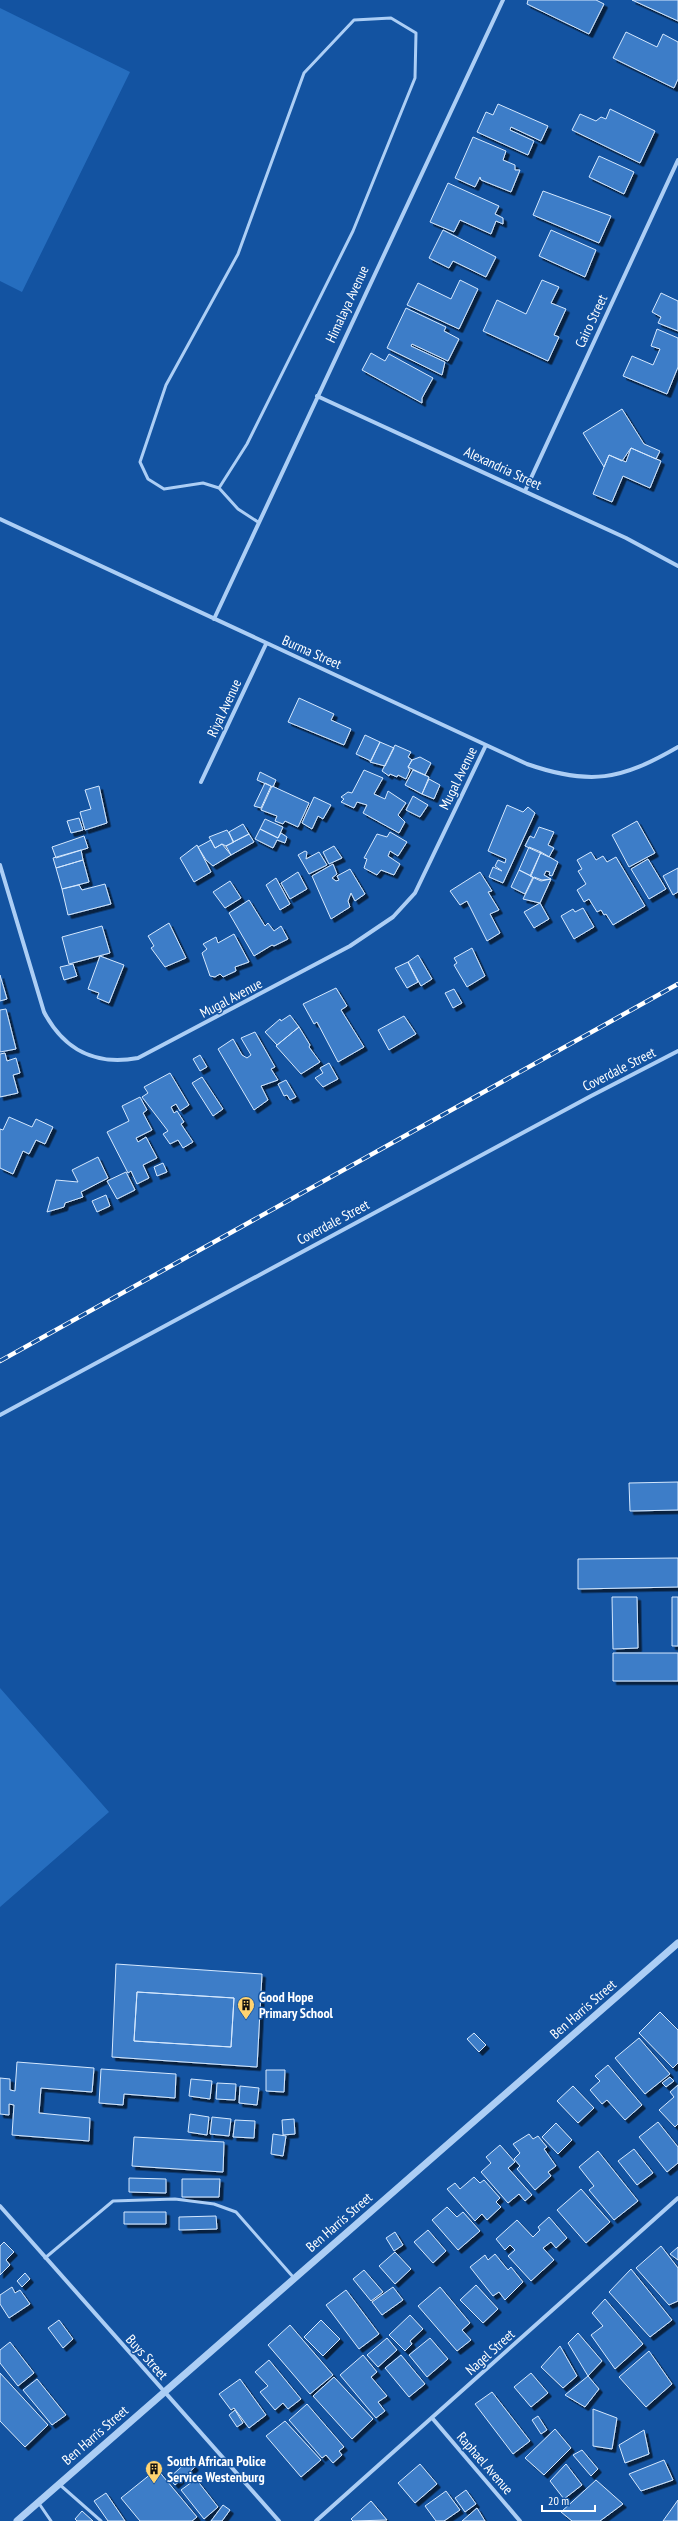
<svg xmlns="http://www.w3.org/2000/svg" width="678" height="2521" viewBox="0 0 678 2521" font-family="'PT Sans Narrow',sans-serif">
<defs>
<filter id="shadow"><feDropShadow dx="3.5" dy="3.5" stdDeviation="0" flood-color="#0009"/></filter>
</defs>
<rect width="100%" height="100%" fill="#1353a1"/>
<path fill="#266ebf" d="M0 8 130 72 22 292 0 281Z
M0 1688 109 1812 0 1907Z"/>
<path fill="#3c7dc8" stroke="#d5e8fe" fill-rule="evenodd" filter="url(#shadow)" d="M528 0H596L604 4 589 34 527 4Z
M632 0H678V21Z
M626 32 657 47 663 34 678 42V79L674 88 613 58Z
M498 104 548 126 541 141 511 127 510 130 534 141 528 155 477 132 486 112 493 115Z
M610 109 655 131 640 163 572 130 580 114 596 121 601 117 606 119Z
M473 137 506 151 503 160 515 165V170H520L511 192 481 180 480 177 475 187 455 178Z
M599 156 634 172 624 194 589 177Z
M448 183 499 206 495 214 503 218V224L496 221 491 234 460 220 454 232 430 222Z
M543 191 611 216 599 243 533 215Z
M443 230 496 257 486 277 453 261 449 268 429 258Z
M551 230 596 250 585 277 539 256Z
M460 280 478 289 459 329 407 305 418 283 451 299Z
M542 280 559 287 551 303 566 309 554 335 559 337 548 361 483 331 497 300 526 314Z
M661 293 678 301V331L658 323 661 317 652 312Z
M406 308 446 327 444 331 459 339 448 361 412 344 411 346 445 362 442 375 387 348Z
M657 329 678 338V367L667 394 623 376 632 356 653 365 660 349 651 346Z
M371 353 385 361 389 354 433 378 422 398V403L362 370Z
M622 409 644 444 660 451 656 459 631 448 622 461 609 455 604 467 583 433Z
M631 448 661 461 650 488 623 476 612 502 593 494 609 455 626 462Z
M299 698 334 714 331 720 351 729 344 745 288 722Z
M365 735 380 742 371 761 356 754Z
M380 742 394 748 385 766 370 762Z
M395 745 411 752 408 757 412 760 408 767 410 770 406 779 398 775 397 777 390 774 389 776 382 771Z
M420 757 431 763 425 775 408 767 412 760Z
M364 770 383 778 374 794 385 799 388 791 406 803 398 815 405 822 399 833 363 813 367 805 357 802 354 808 341 802 344 799 341 797 348 792 352 793Z
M413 770 429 777 422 794 405 785Z
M260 772 276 780 273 787 257 780Z
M429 779 440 785 434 799 422 794Z
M265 783 271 786 261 808 254 806Z
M99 786 107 823 85 830 80 812 91 809 85 790Z
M272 786 309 803 298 827 285 821 283 824 275 821 277 816 261 810Z
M413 796 428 805 420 817 406 810Z
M314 797 331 805 323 819 318 816 312 829 302 823Z
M507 805 523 812 528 807 535 813 503 883 489 877 493 867 502 871 495 866 498 860 505 863 506 859 488 851Z
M79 818 83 830 71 833 67 821Z
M265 819 283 827 278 838 260 829Z
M637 821 655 853 629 867 612 835Z
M243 824 249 834 233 842 229 832Z
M539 827 554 832 548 845 554 848 549 857 525 846 530 836 534 838Z
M260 829 278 838 281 833 287 837 285 843 277 840 273 848 255 839Z
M227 830 234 842 226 846 222 844 215 848 209 837Z
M390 832 407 842 398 856 390 851 388 856 400 864 394 875 381 870 377 875 364 868 367 859 364 858 377 834 387 837Z
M249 834 254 842 231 855 226 846Z
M84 836 88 848 56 858 52 847Z
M211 840 215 848 222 844 231 855 213 866 206 860 198 847Z
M197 845 211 872 194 882 180 858Z
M334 846 342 858 329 864 323 852Z
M529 847 541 852 531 876 519 870Z
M81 850 83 860 56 868 53 858Z
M305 851 307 852 306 859 319 852 327 865 309 874 298 855Z
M541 852 558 862 552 876 549 875 550 872 546 871 544 875 551 879 541 881 530 876Z
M591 852 596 860 603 856 607 862 616 857 645 906 613 925 606 914 604 915 601 910 597 912 589 899 584 902 577 890 586 884 578 871 582 869 577 860Z
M648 859 666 889 649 899 631 869Z
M83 860 89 882 62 889 56 868Z
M333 864 337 874 332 878 336 881 339 880 337 876 350 869 365 894 355 901 351 893 348 901 350 907 331 919 312 876Z
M678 868V892L673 895 663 876Z
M519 870 533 877 525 894 511 887Z
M298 872 307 889 290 899 281 883Z
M480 872 492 891 488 892 499 910 490 914 500 933 487 941 467 901 460 905 450 891Z
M534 877 542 880 551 879 540 903 523 899Z
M276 878 290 904 280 910 266 885Z
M230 881 241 898 225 908 213 892Z
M105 884 111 904 68 915 62 889 79 885 82 890Z
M249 900 265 926 268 923 274 931 281 926 288 939 274 946 272 945 254 956 229 913Z
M540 903 549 919 534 928 524 912Z
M583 908 594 927 574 939 561 916 573 909 575 912Z
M169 923 186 958 165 967 151 948 154 946 148 936Z
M102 926 110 953 69 964 62 937Z
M234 934 249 962 235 967 236 971 223 977 220 974 215 977 210 976 202 953 207 949 203 944 216 937 218 943Z
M472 948 485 976 467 987 454 965 457 963 454 958Z
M418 955 432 979 421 986 408 962Z
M100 956 124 965 109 1003 97 998 99 993 88 989Z
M408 962 418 982 407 988 395 968Z
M73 964 77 976 64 980 60 967Z
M0 975 7 999 0 1001Z
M336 988 347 1006 341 1010 364 1047 338 1062 317 1022 314 1024 303 1004Z
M454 989 462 1003 453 1008 445 993Z
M6 1009 16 1049 0 1052V1010Z
M290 1015 299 1027 277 1045 265 1032 280 1019 281 1021Z
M404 1016 416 1034 389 1050 378 1030Z
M299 1027 310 1045 309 1047 320 1062 301 1074 276 1046Z
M255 1032 275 1067 271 1069 278 1080 261 1086 268 1100 254 1110 218 1049 233 1039 242 1055 247 1058 251 1055 241 1038Z
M5 1053 7 1061 16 1058 20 1073 13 1075 18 1093 0 1097V1054Z
M200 1055 207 1067 200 1071 193 1059Z
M329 1063 338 1079 323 1087 315 1078 323 1073 320 1068Z
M170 1073 189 1105 180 1111 176 1104 171 1107 174 1113 177 1111 184 1122 181 1124 193 1142 183 1148 178 1140 170 1144 163 1134 168 1131 142 1097 148 1093 144 1087Z
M202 1077 223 1109 213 1116 192 1083Z
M286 1080 296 1097 290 1100 287 1095 284 1096 278 1084Z
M140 1097 147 1110 143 1113 152 1130 136 1138 138 1142 146 1137 157 1158 143 1165 149 1178 137 1184 131 1171 128 1173 107 1132 129 1121 122 1106Z
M9 1117 32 1127 36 1119 53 1127 45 1144 36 1140 29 1154 23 1151 13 1174 0 1168V1129L3 1130Z
M98 1157 108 1178 81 1192 83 1197 65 1203 64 1207 47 1212 56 1180 78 1182 72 1170Z
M163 1163 167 1172 157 1176 154 1167Z
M126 1172 135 1190 117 1199 107 1181Z
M106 1195 110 1206 97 1212 92 1201Z
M678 1482V1510L630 1511 629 1483Z
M678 1558V1587L578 1589V1559Z
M612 1597H637L638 1648 613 1649Z
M672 1597H678V1646H672Z
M613 1653H678V1681H613Z
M116 1964 262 1974 257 2067 112 2057ZM137 1992 234 1998 231 2047 134 2041Z
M137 1992 234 1998 231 2047 134 2041Z
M660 2012 678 2030V2063L673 2068 639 2033Z
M474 2033 486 2045 479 2052 467 2039Z
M639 2038 670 2074 645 2094 615 2058Z
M17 2062 94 2068 92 2092 41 2088 39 2113 90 2118 89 2141 12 2135 14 2105 9 2104V2115L0 2114V2078L10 2079V2090L15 2091Z
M608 2065 642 2105 625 2120 607 2100 602 2104 590 2090 600 2081 595 2076Z
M101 2069 176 2074 175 2098 124 2094 123 2105 99 2103Z
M266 2070H285L284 2092 266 2091Z
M670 2077 674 2081 666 2087 662 2083Z
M191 2079 212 2081 210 2099 189 2096Z
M217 2083 236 2084 235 2100 216 2099Z
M678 2085V2124L675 2127 659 2110 674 2097 670 2092Z
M240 2086 259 2088 257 2105 239 2103Z
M573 2086 594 2108 578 2123 557 2101Z
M190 2114 209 2117 207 2135 188 2132Z
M212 2117 231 2119 229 2136 210 2134Z
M294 2119 295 2134 283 2135 282 2120Z
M235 2120 255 2121 254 2138 233 2137Z
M658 2122 678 2147V2163L667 2172 639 2137Z
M556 2123 572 2140 558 2154 542 2137Z
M273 2134 286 2136 283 2156 271 2154Z
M529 2134 533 2139 538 2136 547 2147 544 2149 556 2166 548 2172 551 2176 535 2190 517 2169 520 2166 514 2159 520 2153 513 2144Z
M134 2137 224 2142 223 2172 132 2166Z
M500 2145 515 2162 508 2168 532 2195 525 2201 519 2194 508 2203 481 2172 491 2163 486 2157Z
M634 2149 653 2173 637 2185 618 2161Z
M598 2151 638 2201 614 2220 589 2190 594 2186 579 2167Z
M474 2177 480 2183 484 2180 500 2198 496 2202 501 2207 487 2220 482 2214 475 2221 447 2189 455 2183 460 2189Z
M129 2178 166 2179V2193L129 2192Z
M182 2179H220L219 2197H182Z
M581 2189 610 2222 586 2243 557 2210Z
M447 2207 457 2217 463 2212 480 2231 458 2250 432 2220Z
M124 2212H166V2224H124Z
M216 2216 217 2229 179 2230V2217Z
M549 2217 567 2238 556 2248 551 2242 543 2248 554 2260 531 2281 508 2256 515 2250 510 2245 505 2250 496 2239 517 2220 533 2237 540 2230 538 2227Z
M428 2230 446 2251 433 2263 414 2242Z
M395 2232 403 2245 394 2251 386 2238Z
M4 2242 14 2252 6 2260 10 2265 0 2275V2246Z
M661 2246 678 2268V2301L669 2305 636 2268Z
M678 2247V2260L670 2254Z
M395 2252 411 2269 395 2284 379 2266Z
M495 2254 508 2270 511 2267 523 2282 505 2300 499 2292 493 2296 470 2267 485 2255 488 2260Z
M631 2269 672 2320 650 2337 609 2292Z
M364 2270 383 2292 371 2301 353 2279Z
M25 2273 30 2279 22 2287 17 2281Z
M476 2285 498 2309 483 2323 460 2300Z
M12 2287 15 2293 20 2290 30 2304 9 2318 0 2304V2295Z
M393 2287 403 2300 382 2315 372 2302Z
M440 2287 470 2323 462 2330 471 2340 457 2351 418 2306Z
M346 2290 379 2334 359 2349 326 2305Z
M605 2299 643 2344 615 2369 591 2335 603 2326 592 2313Z
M410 2315 423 2329 410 2341 412 2344 405 2351 389 2335Z
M59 2320 73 2339 63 2348 48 2328Z
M321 2320 340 2339 323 2356 304 2337Z
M290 2325 333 2375 310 2394 268 2345Z
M578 2333 602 2361 588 2376 568 2343Z
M387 2338 397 2350 378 2367 367 2355Z
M430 2338 448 2359 427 2377 409 2355Z
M10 2342 34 2373 18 2386 0 2363V2350Z
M560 2346 577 2376 563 2388 541 2367Z
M649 2351 672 2384 646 2407 619 2377Z
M363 2355 377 2372 371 2377 387 2396 378 2402 385 2411 376 2418 340 2375Z
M401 2355 425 2384 409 2397 385 2368Z
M269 2360 301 2399 288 2409 283 2403 275 2410 260 2392 268 2386 255 2372Z
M0 2373 48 2425 25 2447 0 2421Z
M531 2373 548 2393 531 2407 514 2387Z
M588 2376 599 2389 585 2407 565 2395Z
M334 2377 373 2419 352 2439 313 2396Z
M37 2379 66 2415 52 2425 23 2390Z
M240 2379 266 2415 249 2428 234 2408 231 2410 219 2394Z
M492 2392 530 2441 513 2454 475 2404Z
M307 2404 344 2447 339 2451 342 2455 333 2463 326 2455 322 2458 289 2420Z
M593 2409 617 2418 612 2449 593 2446Z
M235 2410 243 2423 237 2427 229 2415Z
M538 2416 547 2430 541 2434 532 2420Z
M285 2421 321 2460 301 2477 266 2436Z
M555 2429 571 2448 544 2475 525 2458Z
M644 2430 649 2454 625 2463 619 2445Z
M582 2450 598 2469 591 2476 573 2455Z
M189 2460 195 2467 175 2485 169 2478Z
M664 2460 673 2480 641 2491 629 2474Z
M420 2464 437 2484 415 2503 398 2483Z
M566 2464 582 2485 564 2499 550 2481Z
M157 2469 197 2517 192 2521H140L121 2498Z
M196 2479 218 2507 204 2519 181 2490Z
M596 2480 623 2504 600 2521H572L561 2512Z
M466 2490 476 2504 465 2512 455 2498Z
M446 2491 460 2510 444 2521H436L425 2506Z
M106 2493 125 2521H108L94 2501Z
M678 2500V2521H663Z
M371 2501 387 2520 353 2521 351 2519Z
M223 2505 230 2510 222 2521H211Z
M477 2508 485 2521H462Z
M82 2511 93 2521H77L75 2519Z"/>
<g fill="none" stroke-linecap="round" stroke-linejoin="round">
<path stroke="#accef5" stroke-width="3" d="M219 488 247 444 353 231 415 78 416 33 391 18 354 20 304 73 238 254 166 385 140 462 148 479 164 489 203 483 219 488 238 509 258 522
M45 2258 113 2201 175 2199 214 2204 236 2212 294 2278
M59 2484 101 2521
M38 2502 51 2521"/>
<path stroke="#accef5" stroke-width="4" d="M317 396 626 538 678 566
M525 491 678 160
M0 519 527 764C590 786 621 780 678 747
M214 619 503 0
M201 782 266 644
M0 865 44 1012C64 1050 96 1066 138 1058L350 946 393 917 415 893 486 745
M0 1415 591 1096 678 1051
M0 2206 279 2521
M433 2419 520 2521
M316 2521 678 2198"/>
<path stroke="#accef5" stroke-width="7" d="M17 2521 678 1943"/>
<defs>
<path id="rail" d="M0 1361 678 984"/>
</defs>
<use href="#rail" stroke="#fff" stroke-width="4.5"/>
<use href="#rail" stroke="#1353a1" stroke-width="3" stroke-dasharray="9" stroke-linecap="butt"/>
</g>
<defs>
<symbol id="building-pin" viewBox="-11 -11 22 30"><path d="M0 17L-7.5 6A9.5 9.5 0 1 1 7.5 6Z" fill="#ffd370" stroke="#1353a1"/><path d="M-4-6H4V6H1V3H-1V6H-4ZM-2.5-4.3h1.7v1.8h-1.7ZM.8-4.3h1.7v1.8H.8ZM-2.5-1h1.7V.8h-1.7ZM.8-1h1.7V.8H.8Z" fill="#111"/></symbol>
</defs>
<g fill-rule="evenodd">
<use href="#building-pin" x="236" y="1995" width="20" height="27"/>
<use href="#building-pin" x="144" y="2459" width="20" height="27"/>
</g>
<g text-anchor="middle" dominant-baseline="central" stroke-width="3" stroke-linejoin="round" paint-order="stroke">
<g font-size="14" fill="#fff" stroke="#1353a1">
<text transform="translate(347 304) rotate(-65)">Himalaya Avenue</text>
<text transform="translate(591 321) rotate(-65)">Cairo Street</text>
<text transform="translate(503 468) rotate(25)">Alexandria Street</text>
<text transform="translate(312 652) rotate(24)">Burma Street</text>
<text transform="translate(224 708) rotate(-65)">Riyal Avenue</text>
<text transform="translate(458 778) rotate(-64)">Mugal Avenue</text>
<text transform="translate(231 998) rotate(-28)">Mugal Avenue</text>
<text transform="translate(619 1069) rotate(-27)">Coverdale Street</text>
<text transform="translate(333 1222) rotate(-28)">Coverdale Street</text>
<text transform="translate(583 2009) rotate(-41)">Ben Harris Street</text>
<text transform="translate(339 2222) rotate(-41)">Ben Harris Street</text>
<text transform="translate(490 2352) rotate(-42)">Nagel Street</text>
<text transform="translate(147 2357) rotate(48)">Buys Street</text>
<text transform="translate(95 2435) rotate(-41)">Ben Harris Street</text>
<text transform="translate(485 2463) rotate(49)">Raphael Avenue</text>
</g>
<g font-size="14" font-weight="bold" fill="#fff" stroke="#1353a1" text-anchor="start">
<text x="259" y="1997">Good Hope<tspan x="259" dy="16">Primary School</tspan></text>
<text x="167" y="2461">South African Police<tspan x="167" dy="16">Service Westenburg</tspan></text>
</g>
</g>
<path d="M542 2505v6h53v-6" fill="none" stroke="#ffffff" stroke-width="2"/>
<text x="548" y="2505" font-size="12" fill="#ffffff" stroke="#1353a1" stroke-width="3" paint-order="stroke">20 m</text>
</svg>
